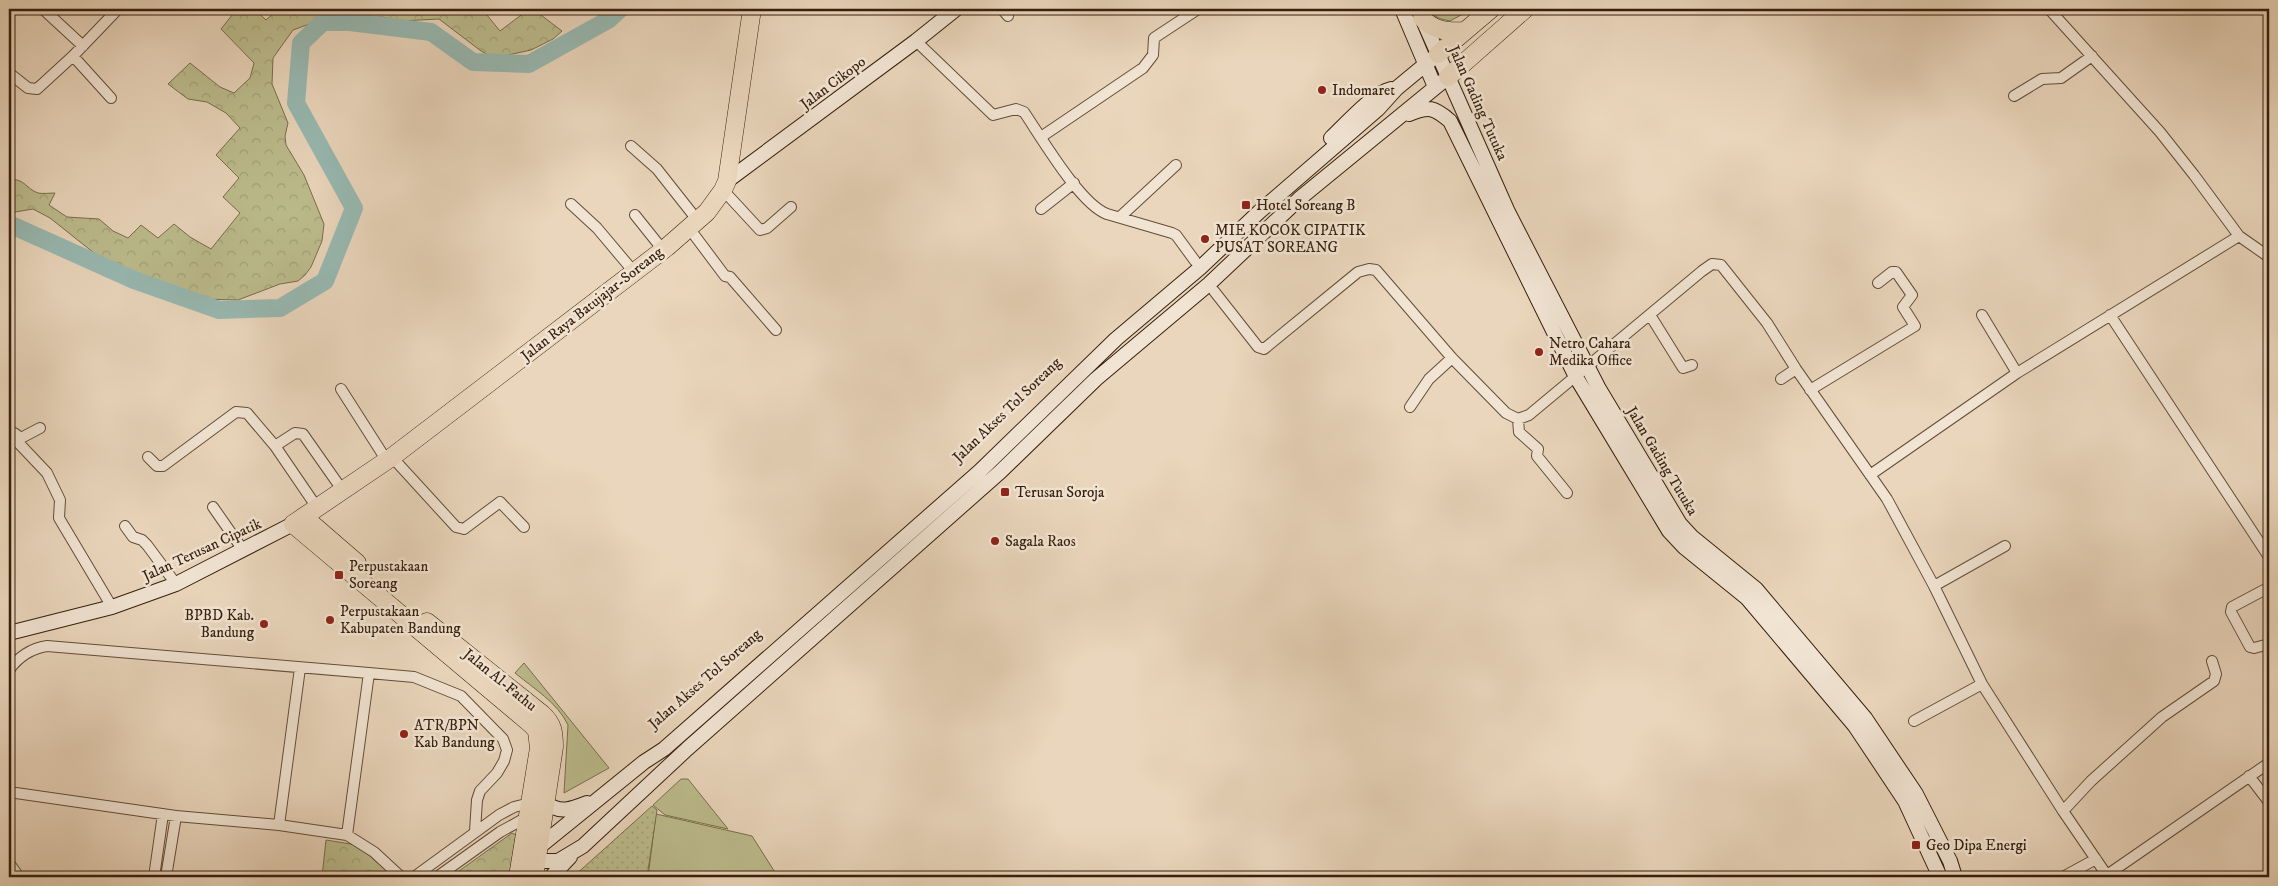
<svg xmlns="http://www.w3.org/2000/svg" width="2278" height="886" viewBox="0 0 2278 886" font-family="'IM FELL DW Pica',serif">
<defs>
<pattern id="forest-crowns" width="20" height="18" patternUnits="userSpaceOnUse" patternTransform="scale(1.25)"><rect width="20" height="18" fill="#bcbc8d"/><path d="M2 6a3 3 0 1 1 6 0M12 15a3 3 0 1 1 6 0" fill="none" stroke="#a2a178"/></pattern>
<pattern id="park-dots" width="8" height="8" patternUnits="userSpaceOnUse" patternTransform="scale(1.25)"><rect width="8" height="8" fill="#bcbc8d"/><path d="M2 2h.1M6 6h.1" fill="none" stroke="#a2a178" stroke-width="1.8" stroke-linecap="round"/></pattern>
</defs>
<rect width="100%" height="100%" fill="#ead6bc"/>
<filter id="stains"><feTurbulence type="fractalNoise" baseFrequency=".004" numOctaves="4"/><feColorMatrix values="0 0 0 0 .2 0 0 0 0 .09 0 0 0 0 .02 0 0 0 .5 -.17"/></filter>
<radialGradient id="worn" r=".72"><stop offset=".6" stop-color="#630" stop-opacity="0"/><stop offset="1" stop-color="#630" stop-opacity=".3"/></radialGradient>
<path fill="#bcbc8d" stroke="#7a6e4c" d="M1438 9H1472L1450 21 1441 19 1431 14Z
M524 663 609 768 564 793 568 725C558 703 533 688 515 673Z
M681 779H688L728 829 665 815 653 805Z
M656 814 752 836 778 877H648Z"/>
<path fill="url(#forest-crowns)" stroke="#7a6e4c" d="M237 9H254L266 20 278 9H283L287 13 294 9H482L500 31 529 9H533L562 31 553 39 531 50 494 58 481 51 439 19 400 21 382 17 365 18 342 10 328 11 315 22 293 30 273 58 272 84 288 123 285 136 286 145 304 175 324 224 322 241 311 267 305 275 298 281 280 284 238 300 201 299 161 288 126 273 94 253 50 218 33 209 9 213V179C26 179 26 189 38 193 43 194 50 193 55 193L49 205 67 217 99 219 113 231 128 238 141 225 158 238 174 224 190 237 211 249 240 213 223 197 239 178 216 155 240 128 226 113 207 102 188 99 168 84 190 63 220 87 234 93 250 78 254 63 221 29Z
M512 833 516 835 509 877H454L452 876Z
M326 840 357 845 395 877H322Z"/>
<path fill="url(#park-dots)" stroke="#7a6e4c" d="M652 806 657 810 647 877H573Z"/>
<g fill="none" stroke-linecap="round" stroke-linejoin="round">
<path stroke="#98b9b2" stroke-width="18" d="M9 224 134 280 219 310 280 308 325 281 354 208 296 103 301 43 323 22H350L431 32 473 62 529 64 608 20 620 9"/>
<defs>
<path id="street" d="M43 9 83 46
M1002 9 1008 16
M2049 9 2160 132 2194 175 2239 236 2269 257
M916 41 993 115 1016 109 1024 112C1041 137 1080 204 1107 214L1172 233 1176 235 1195 261
M73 56 111 98
M9 73 28 88 37 89 73 56 118 9
M2014 96 2042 79 2061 78 2092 56
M1041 137 1143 68 1153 55 1154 38 1198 9
M631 146 657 169 698 221
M723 190 760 230 767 228 791 207
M571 204 597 228 634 272
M1041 209 1074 183
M635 215 663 250
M1120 217 1176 165
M689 228 725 276 730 277 776 330
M1214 291 1258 347 1264 349 1358 272 1369 269 1376 270 1452 358 1506 413 1518 419 1529 415 1702 271 1712 264 1721 265 1767 323 1796 369 1887 499 1934 586 1982 684 2063 811 2108 877
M1650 315 1683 368 1692 365
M1982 315 2017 373
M2110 315 2269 557
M1781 379 1796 369
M341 389 387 461
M1810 390 1915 326 1903 307 1912 295 1896 272H1892L1878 283
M1410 407 1429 379 1452 358
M1518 419 1519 432 1538 449 1537 456 1567 493
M14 433 21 438 40 428
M9 437 11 435 47 473 60 500 59 518 112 607
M148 457 157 466H163L236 412 247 413 275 446
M392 457 456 527 464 529 500 502 524 527
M1870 475 2017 373 2239 236
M213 507 243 550
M318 509 275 446 295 433 303 434 343 491
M125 526 133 537 142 540 147 545 176 584
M1934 586 2005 546
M2264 590 2232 607 2231 612 2250 647 2254 648 2269 644
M9 670C18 657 32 648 47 646L369 673
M1914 721 1982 684
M2249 776 2269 802
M9 792 176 816 279 825 347 835
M2063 811 2091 781 2162 717 2214 681 2216 674 2212 661
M279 825 300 668
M9 863 19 877
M2107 875 2269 763
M154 877 163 814
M166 877 176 816
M401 877 374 852 347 835 369 673 414 677 461 696 503 739 507 750 504 761 497 773 480 791 477 800 475 831
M414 877 499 815 514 807 534 802
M437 877 500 832 529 816
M2063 877 2096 859"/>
<path id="secondary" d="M1402 9 1435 87
M1418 9 1508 212 1598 387 1680 524 1692 537 1756 589 1865 718 1916 794 1950 861 1955 877
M1409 114C1429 106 1434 107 1450 121L1576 377 1669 531 1684 547 1747 598 1855 726 1905 801 1940 877
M1331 138C1345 125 1373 93 1391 89
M727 181 916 41 956 9
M9 633 112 607 176 584 293 524
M546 803C560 814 572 809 587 803
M534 851 644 762 664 749 980 471 1116 339 1200 268 1259 212 1378 109 1397 88 1438 54
M526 861H558L583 846 687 749 1000 472 1096 379 1209 284 1299 199 1448 77
M551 877 570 857"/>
<path id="highway" d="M1422 18C1434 31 1447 32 1465 31
M1438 54 1491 9
M1448 77 1525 9
M305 518 357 563
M427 622 542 714C553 724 554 732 554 747L534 877
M518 877 539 748 537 731 532 725 293 524 392 457 667 247 707 212 723 190 727 181 752 9"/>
</defs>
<use href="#street" stroke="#644d38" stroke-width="12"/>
<use href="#secondary" stroke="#371f0c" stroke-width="16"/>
<use href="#highway" stroke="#371f0c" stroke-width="19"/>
<use href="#street" stroke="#f1e4d3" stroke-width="10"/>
<use href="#secondary" stroke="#f1e4d3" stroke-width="14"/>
<use href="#highway" stroke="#ead6bc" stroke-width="18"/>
</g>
<g fill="#8f2418" stroke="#f1e4d3" stroke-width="2">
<circle cx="1322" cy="90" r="5"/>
<rect x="1241" y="200" width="10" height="10" rx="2.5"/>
<circle cx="1205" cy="239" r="5"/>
<circle cx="1539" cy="352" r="5"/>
<rect x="1000" y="487" width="10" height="10" rx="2.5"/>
<circle cx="995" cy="541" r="5"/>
<rect x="334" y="570" width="10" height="10" rx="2.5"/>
<circle cx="330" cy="620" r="5"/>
<circle cx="264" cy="624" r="5"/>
<circle cx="404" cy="734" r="5"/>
<rect x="1911" y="840" width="10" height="10" rx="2.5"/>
</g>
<g text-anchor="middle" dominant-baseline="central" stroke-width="5" stroke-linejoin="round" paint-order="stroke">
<g font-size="15" fill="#371f0c" stroke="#f1e4d3">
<text transform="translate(833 83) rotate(-37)">Jalan Cikopo</text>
<text transform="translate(1478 103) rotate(66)">Jalan Gading Tutuka</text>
<text transform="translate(592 304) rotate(-38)">Jalan Raya Batujajar-Soreang</text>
<text transform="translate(1007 410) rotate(-44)">Jalan Akses Tol Soreang</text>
<text transform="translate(1662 461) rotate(59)">Jalan Gading Tutuka</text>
<text transform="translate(202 550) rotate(-25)">Jalan Terusan Cipatik</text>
<text transform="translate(705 679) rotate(-41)">Jalan Akses Tol Soreang</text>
<text transform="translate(500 680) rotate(39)">Jalan Al-Fathu</text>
</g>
<g font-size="15" fill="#371f0c" stroke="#f1e4d3" text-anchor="start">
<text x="1332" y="90">Indomaret</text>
<text x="1256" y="205">Hotel Soreang B</text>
<text x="1215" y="230">MIE KOCOK CIPATIK<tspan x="1215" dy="17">PUSAT SOREANG</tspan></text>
<text x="1549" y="343">Netro Cahara<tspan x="1549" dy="17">Medika Office</tspan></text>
<text x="1015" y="492">Terusan Soroja</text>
<text x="1005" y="541">Sagala Raos</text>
<text x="349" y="566">Perpustakaan<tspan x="349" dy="17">Soreang</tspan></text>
<text x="340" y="611">Perpustakaan<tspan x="340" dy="17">Kabupaten Bandung</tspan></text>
<text x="254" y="615" text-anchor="end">BPBD Kab.<tspan x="254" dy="17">Bandung</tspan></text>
<text x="414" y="725">ATR/BPN<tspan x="414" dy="17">Kab Bandung</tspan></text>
<text x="1926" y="845">Geo Dipa Energi</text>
</g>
</g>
<rect width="2278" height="886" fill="none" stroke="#ead6bc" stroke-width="30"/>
<rect x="10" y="10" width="2258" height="866" fill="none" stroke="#371f0c" stroke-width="2.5"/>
<rect x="15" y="15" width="2248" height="856" fill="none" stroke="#371f0c"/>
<rect width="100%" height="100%" filter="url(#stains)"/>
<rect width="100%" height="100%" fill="url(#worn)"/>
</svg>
